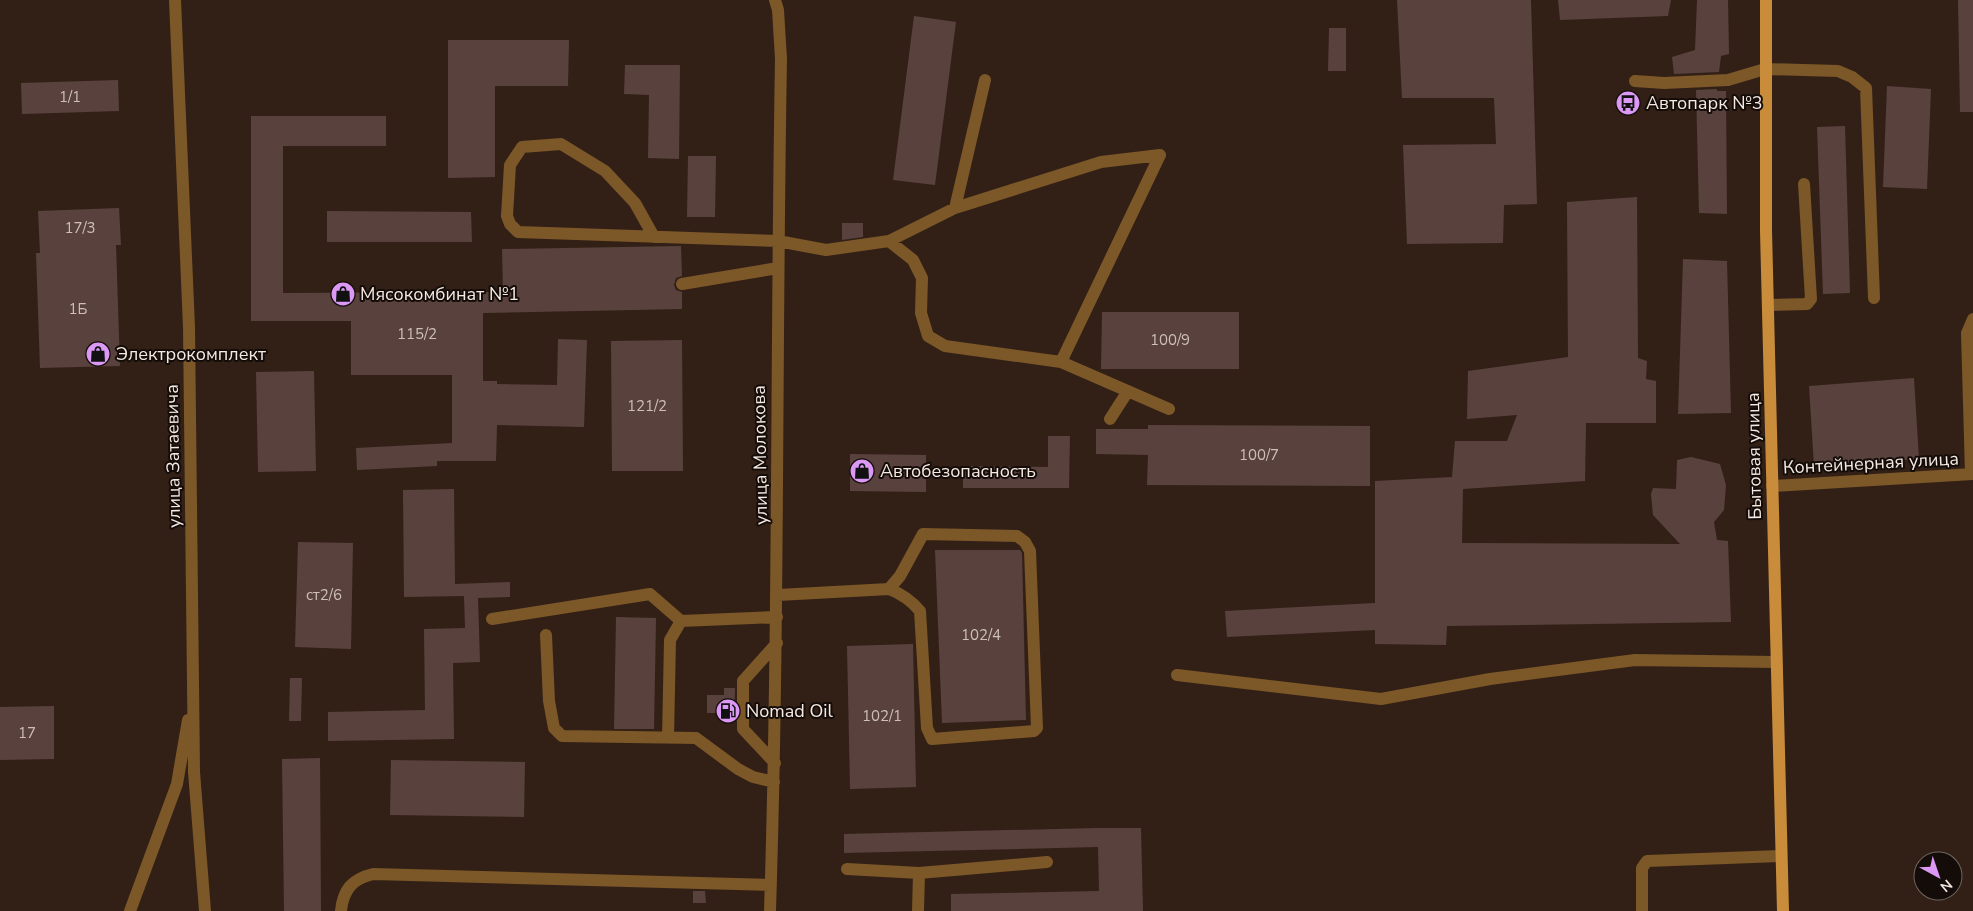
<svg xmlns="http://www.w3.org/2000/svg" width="1973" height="911" viewBox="0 0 1973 911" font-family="'Nunito Sans',sans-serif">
<rect width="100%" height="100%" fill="#322016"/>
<path fill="#59423d" d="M1397 0H1531L1537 204 1504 205 1503 243 1407 244 1403 145 1496 144 1494 98H1402Z
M1558 0H1671L1668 16 1560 20Z
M1697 0H1728L1729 54 1721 56 1719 72 1674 74 1672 57 1695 50Z
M1958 0H1973V112H1960Z
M914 16 956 22 935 185 893 180Z
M1329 28H1346V71H1328Z
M448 40H569L568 86H495V177L448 178Z
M625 65H680L679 159 648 158 649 95 624 94Z
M118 80 119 111 22 114 21 83Z
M1887 86 1931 89 1927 189 1883 187Z
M1717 89V91H1726L1727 214 1699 213 1696 90Z
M251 116H386V146H283V293L503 292 502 249 681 246 682 276 676 278 674 285 676 290 682 292V309L483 313V381H497V384L557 385 558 339 587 340 584 427 497 425 496 461H437V466L357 470 356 448 452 443V375H351V321H251Z
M1845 126 1850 293 1823 294 1817 127Z
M688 156H716L715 217H687Z
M1637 197 1638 358 1647 361 1646 379 1656 381V423H1586L1585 481 1463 489 1462 543 1680 544 1653 515 1651 494 1653 488 1676 489 1677 460 1691 457 1720 464 1726 485 1724 510 1714 522 1717 540 1728 541 1731 622 1447 626 1446 645 1375 644V630L1227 637 1225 611 1375 603V481L1452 477 1455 441H1507L1517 415 1467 419 1468 371 1568 357 1567 202Z
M119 208 121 245H116L120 366 40 368 36 253H40L38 211Z
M327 211 471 212 472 242H327Z
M842 223H863V237L842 240Z
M1683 259 1727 261 1731 413 1678 414Z
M1102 312H1239V369H1101Z
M682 340 683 471H612L611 341Z
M314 371 316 471 258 472 256 372Z
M1914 378 1919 459 1814 466 1809 386Z
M1148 425 1370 426V486L1147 485 1148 455 1096 454V429H1148Z
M1048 436H1070L1069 488H963V466L1048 467Z
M850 454 926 455V492L850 491Z
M454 489 455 584 510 582V597L478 598 480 662 453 663 454 739 328 741V712L425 710 424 629 465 628 464 596 404 597 403 490Z
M298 542 353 543 351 649 295 647Z
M935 550H1020L1022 553 1026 720 942 723Z
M616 617 656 618 654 729H614Z
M913 644 916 787 850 789 847 646Z
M290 678H302L301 721H289Z
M724 688H735L734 722H722L723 713H707V695H724Z
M54 706V759L0 760V707Z
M320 758 321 911H284L282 759Z
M391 760 525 762 524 817 390 815Z
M1097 828H1141L1143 911H951V894L1099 891 1098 847 844 853V834Z
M693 891H705L706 903H693Z"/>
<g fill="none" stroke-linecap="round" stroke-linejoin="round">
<path stroke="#7c5728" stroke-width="12" d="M175 0 189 327 194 772 205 911
M1635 81 1664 83 1728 80 1765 69 1838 71 1852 77 1866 88 1874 298
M1160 155 1061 362 1169 409
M955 208 1101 162 1160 155
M654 237 635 203 605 171 561 144 522 147 510 165 507 216 510 224 518 232 778 241 826 250 889 241 955 208 985 80
M889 241 913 260 922 278 921 313 928 336 945 346 1061 362
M682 284 778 268
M1768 305 1807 304 1811 299 1804 184
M1110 419 1128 391
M1971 474 1967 333 1973 319
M1772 486 1973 474
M778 595 889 589C902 594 911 600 920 611L927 728 932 739 1034 731 1037 728 1030 551 1025 542 1017 536 923 534 900 576 889 589
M492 619 650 594 681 621 777 617
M546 635 549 701 554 728 562 736 696 738 738 769 753 777 774 782
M1177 675 1381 699 1490 679 1635 660 1776 662
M668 738 670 640 681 621
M775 763 743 729V681L777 643
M847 869 919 873
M130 911 177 784 188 720
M341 911C343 890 352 879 373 874L771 885
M770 911C779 627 776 343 781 59L778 10 775 0
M918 911 919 873 1047 862
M1642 911V868L1647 861 1781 856"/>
<path stroke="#c88c3b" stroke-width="12" d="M1766 0V231L1783 911"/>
</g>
<defs>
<symbol id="bus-disc" viewBox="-11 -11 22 22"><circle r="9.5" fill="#db99f5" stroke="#140c08"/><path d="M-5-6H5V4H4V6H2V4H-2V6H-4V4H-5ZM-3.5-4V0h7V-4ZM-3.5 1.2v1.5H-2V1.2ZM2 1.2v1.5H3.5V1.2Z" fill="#111"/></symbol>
<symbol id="shop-disc" viewBox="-11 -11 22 22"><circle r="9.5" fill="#db99f5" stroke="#140c08"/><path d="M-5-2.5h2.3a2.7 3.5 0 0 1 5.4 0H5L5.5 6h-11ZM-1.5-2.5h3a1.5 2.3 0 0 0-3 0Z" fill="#111"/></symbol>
<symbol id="fuel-disc" viewBox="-11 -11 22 22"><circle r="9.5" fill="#db99f5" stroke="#140c08"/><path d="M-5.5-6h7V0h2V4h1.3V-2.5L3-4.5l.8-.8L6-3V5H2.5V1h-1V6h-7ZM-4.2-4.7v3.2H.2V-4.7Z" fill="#111"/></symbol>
</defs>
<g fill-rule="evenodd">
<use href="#bus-disc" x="1614" y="89" width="28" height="28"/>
<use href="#shop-disc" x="329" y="280" width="28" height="28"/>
<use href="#shop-disc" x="84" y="340" width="28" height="28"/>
<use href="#shop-disc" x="848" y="457" width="28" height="28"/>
<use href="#fuel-disc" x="714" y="697" width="28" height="28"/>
</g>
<g text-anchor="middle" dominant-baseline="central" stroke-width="4" stroke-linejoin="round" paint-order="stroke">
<g font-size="15" fill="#cebfb9">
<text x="70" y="97">1/1</text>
<text x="80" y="228">17/3</text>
<text x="78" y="309">1Б</text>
<text x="417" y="334">115/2</text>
<text x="1170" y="340">100/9</text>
<text x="647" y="406">121/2</text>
<text x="1259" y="455">100/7</text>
<text x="324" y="595">ст2/6</text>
<text x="981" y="635">102/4</text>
<text x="882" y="716">102/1</text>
<text x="27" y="733">17</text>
</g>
<g font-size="18" fill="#f5e9e2" stroke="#140c08" text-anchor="start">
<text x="1646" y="103">Автопарк №3</text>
<text x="360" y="294">Мясокомбинат №1</text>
<text x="116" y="354">Электрокомплект</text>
<text x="880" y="471">Автобезопасность</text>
<text x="746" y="711">Nomad Oil</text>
</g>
<g font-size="18" fill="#f5e9e2" stroke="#140c08">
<text transform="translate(760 455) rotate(-91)">улица Молокова</text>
<text transform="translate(173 456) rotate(-91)">улица Затаевича</text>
<text transform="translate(1754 456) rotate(-91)">Бытовая улица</text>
<text transform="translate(1871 463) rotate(-3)">Контейнерная улица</text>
</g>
</g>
<g transform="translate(1938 876) rotate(140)"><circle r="24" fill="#140c08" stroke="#6e645f"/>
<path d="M0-4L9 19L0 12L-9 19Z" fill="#db99f5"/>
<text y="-8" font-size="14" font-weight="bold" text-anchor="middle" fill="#f5e9e2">N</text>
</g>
</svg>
